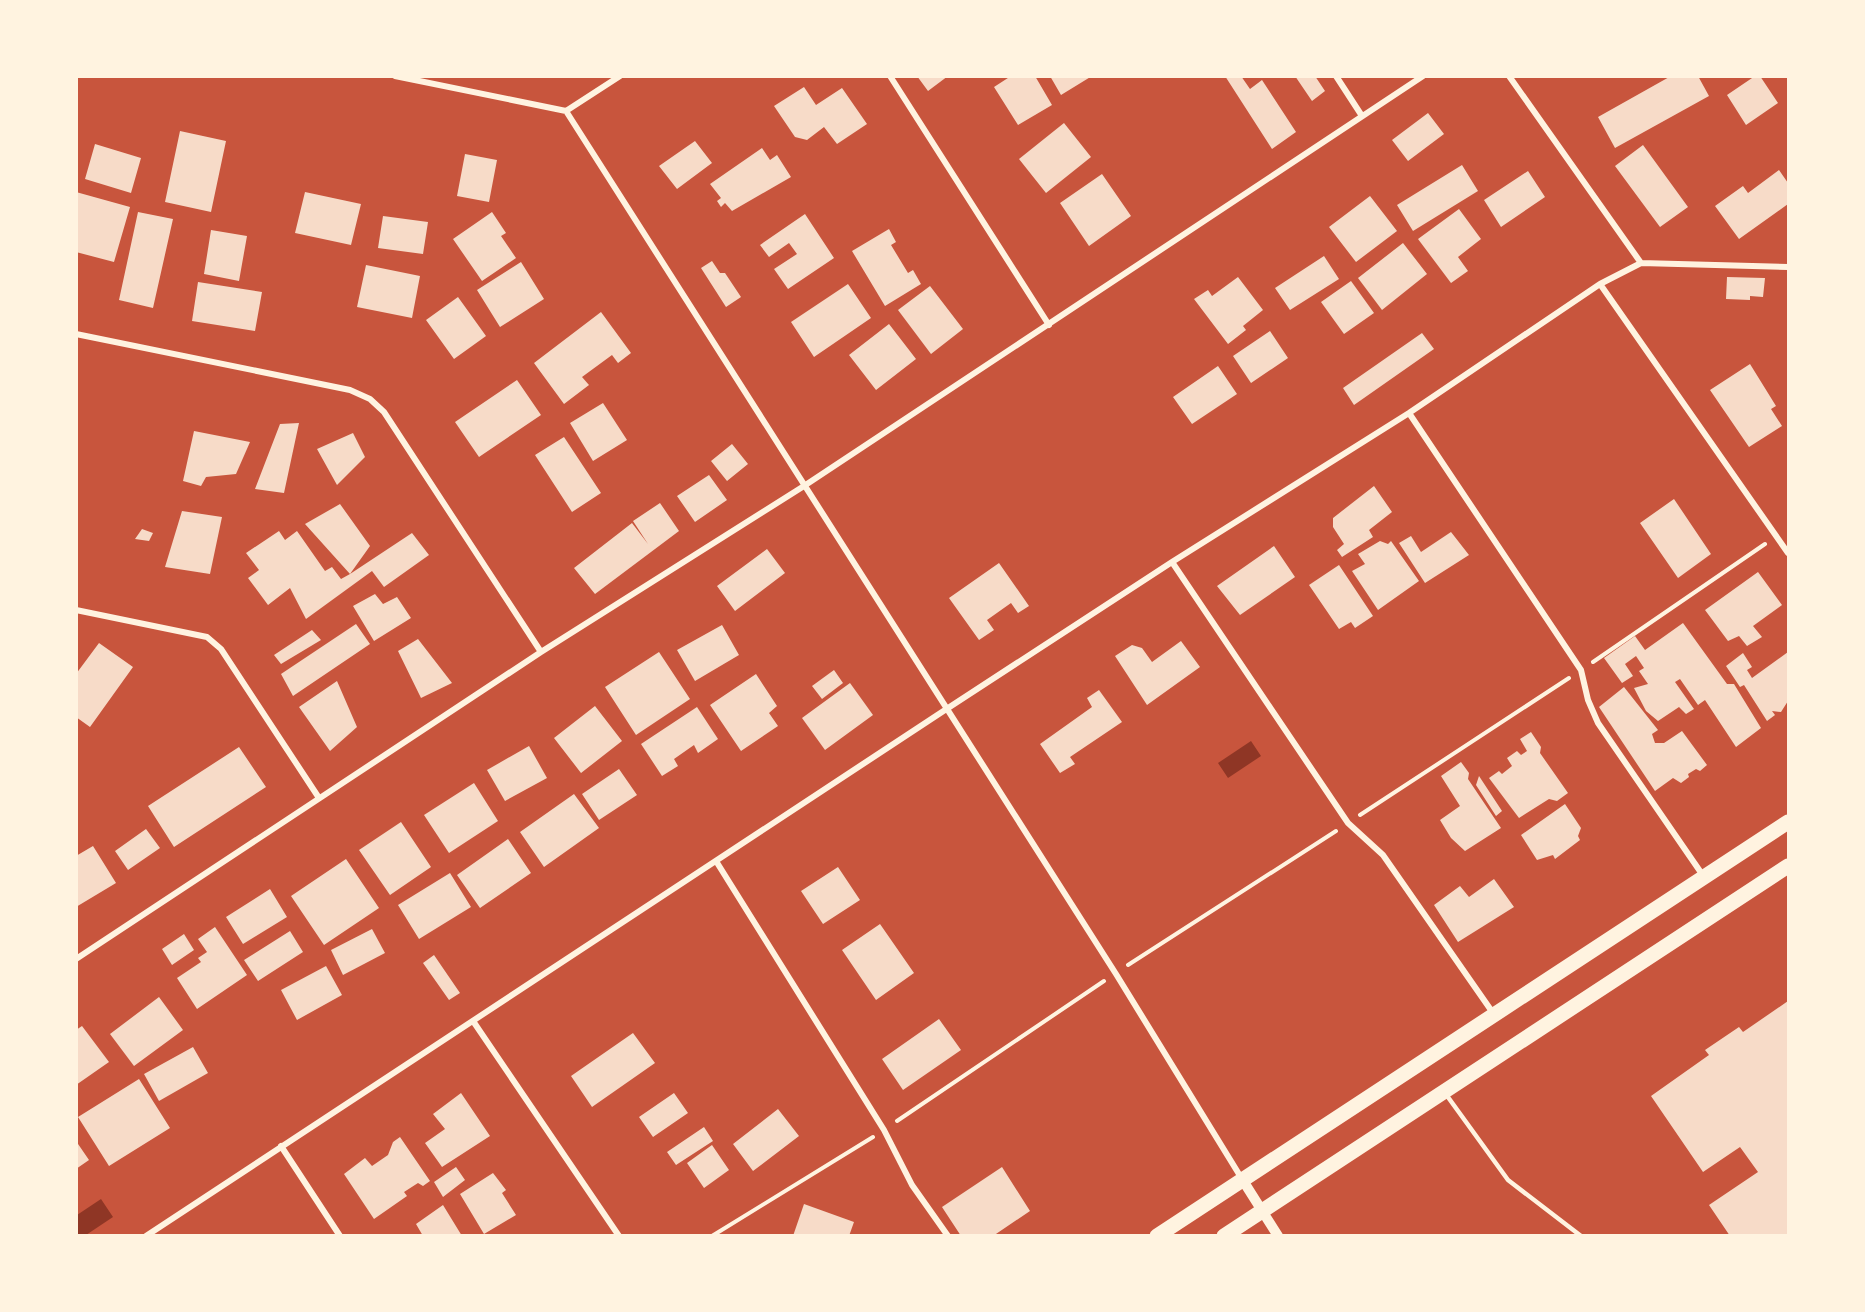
<svg xmlns="http://www.w3.org/2000/svg" width="1865" height="1312" viewBox="0 0 1865 1312" font-family="Inter,sans-serif">
<rect width="100%" height="100%" fill="#c8553d"/>
<path fill="#8f3625" d="M1251 741 1261 756 1228 778 1218 763Z
M101 1199 113 1217 86 1235H77V1215Z"/>
<path fill="#f7dbc8" d="M917 76H948L928 91Z
M1011 76H1035L1052 105 1018 125 994 87Z
M1050 76H1092L1061 95Z
M1225 76H1241L1250 89 1262 80 1296 132 1272 149Z
M1295 76H1315L1325 91 1312 101Z
M1671 76H1698L1709 96 1615 148 1598 117Z
M1755 76H1760L1778 103 1746 125 1727 95Z
M804 87 816 105 842 88 867 124 837 144 824 127 807 140 795 137 774 106Z
M1428 113 1444 134 1408 161 1392 140Z
M1064 123 1091 157 1046 193 1019 159Z
M180 131 226 141 211 212 165 202Z
M695 141 712 163 677 189 659 166Z
M95 144 141 158 131 193 85 179Z
M1643 145 1688 207 1660 227 1615 166Z
M762 148 770 160 777 155 791 177 732 211 725 203 721 207 717 201 721 198 710 184Z
M465 154 497 160 489 202 457 196Z
M1462 165 1478 191 1413 231 1397 205Z
M1779 170 1788 183V204L1739 239 1715 206 1743 186 1748 193Z
M1528 171 1545 197 1501 227 1484 200Z
M1102 174 1131 216 1089 246 1060 203Z
M76 192 130 207 114 262 76 252Z
M305 192 361 204 351 245 295 233Z
M1370 196 1397 231 1356 262 1329 227Z
M1459 209 1481 239 1458 257 1468 271 1451 283 1418 239Z
M138 212 173 219 153 308 119 300Z
M492 212 506 233 501 236 516 258 482 281 453 239Z
M805 214 834 258 788 289 774 269 797 254 789 243 769 257 760 245Z
M383 216 428 222 423 254 378 248Z
M889 229 896 242 891 245 908 273 913 270 921 284 885 306 852 251Z
M211 230 247 236 239 281 204 274Z
M1403 243 1427 274 1382 310 1358 278Z
M1324 256 1339 279 1290 310 1275 288Z
M712 261 720 273H725L741 297 726 307 701 268Z
M521 262 544 299 500 327 477 290Z
M366 265 420 276 412 318 357 307Z
M1238 277 1263 310 1243 326 1246 330 1228 344 1194 299 1208 290 1212 296Z
M1727 277 1765 278 1763 297 1750 296V300L1726 299Z
M1351 281 1374 313 1344 334 1321 302Z
M198 282 262 292 255 331 192 321Z
M848 284 871 318 814 357 791 322Z
M930 286 963 329 931 354 898 310Z
M458 297 486 336 454 359 426 320Z
M601 312 631 353 618 363 612 355 582 377 589 385 564 404 534 363Z
M889 324 916 359 876 390 849 355Z
M1270 331 1288 358 1251 383 1233 356Z
M1422 333 1434 349 1354 405 1343 388Z
M1750 364 1776 406 1771 409 1782 426 1749 447 1710 390Z
M1218 366 1237 394 1192 424 1173 397Z
M517 380 541 415 479 457 455 422Z
M603 403 627 440 593 461 570 423Z
M299 423 284 493 255 489 280 424Z
M194 431 250 442 236 474 206 477 201 486 183 481Z
M353 433 365 457 337 485 317 449Z
M564 437 601 493 572 512 535 455Z
M732 444 748 464 727 481 711 461Z
M709 475 727 500 695 522 677 496Z
M1374 486 1392 512 1369 530 1373 537 1342 557 1337 550 1344 544 1333 527V518Z
M1674 499 1711 554 1678 578 1640 523Z
M660 503 679 531 595 594 574 568 632 523 648 544 633 521Z
M340 504 370 546 350 574 412 533 429 555 384 587 372 571 306 619 290 588 268 605 248 578 259 570 246 553 279 531 285 540 297 531 325 571 332 567 341 579 350 574 305 524Z
M182 511 222 517 210 574 165 567Z
M142 529 153 533 149 541 135 539Z
M1451 532 1469 555 1425 583 1399 543 1411 536 1421 552Z
M1380 541 1388 544 1391 541 1419 581 1378 610 1352 571 1365 564 1358 554Z
M1274 546 1295 577 1240 615 1217 586Z
M767 549 785 573 735 611 717 586Z
M999 563 1029 606 1018 613 1011 603 987 620 994 630 979 640 949 598Z
M1339 565 1373 616 1355 628 1351 622 1339 629 1309 585Z
M1758 572 1782 605 1753 626 1762 637 1747 646 1739 636 1728 641 1705 610Z
M375 594 383 604 397 597 411 618 374 641 353 606Z
M1683 623 1727 684H1734L1761 728 1736 747 1705 700 1698 705 1680 679 1675 682 1694 709 1686 714 1679 707 1658 721 1646 711 1634 688 1648 684 1639 671 1644 668 1636 656 1625 664 1633 676 1622 683 1604 658 1635 636 1645 650Z
M356 624 370 644 293 696 281 674Z
M722 625 739 655 695 681 677 650Z
M312 630 321 640 281 664 274 655Z
M418 639 452 683 421 698 398 651Z
M1181 641 1200 667 1147 705 1115 656 1132 645 1142 648 1152 662Z
M99 643 133 667 90 727 76 717V674Z
M659 652 690 699 636 735 605 687Z
M1788 652V701L1781 712 1772 711 1775 715 1767 721 1744 685 1740 687 1726 666 1743 653 1752 667 1747 670 1752 678Z
M834 670 843 683 822 699 812 686Z
M756 674 777 706 769 713 778 726 741 751 710 705Z
M337 681 357 727 330 751 299 707Z
M850 683 873 715 825 750 802 718Z
M1624 687 1658 730 1652 734 1655 743H1664L1682 731 1707 765 1700 771 1696 769 1688 774 1689 777 1681 783 1673 778 1655 791 1599 707Z
M1099 690 1122 722 1070 757 1075 764 1060 773 1040 744 1092 707 1087 698Z
M595 706 622 741 581 773 554 738Z
M697 707 718 739 698 753 694 745 674 759 678 766 662 776 641 744Z
M1531 732 1541 747 1540 753 1568 793 1557 801 1549 799 1519 818 1489 778 1499 771 1502 774 1512 766 1507 758 1517 751 1521 755 1527 751 1520 739Z
M529 746 547 778 505 801 487 770Z
M239 747 266 787 174 847 148 806Z
M1461 762 1469 773 1468 779 1501 828 1465 851 1451 838 1440 820 1460 806 1441 776Z
M619 769 637 795 599 820 582 794Z
M1479 776 1502 811 1496 816 1476 785Z
M474 783 498 821 449 853 424 815Z
M574 794 599 828 544 867 520 832Z
M1565 804 1581 828 1578 836 1580 840 1555 859 1553 855 1537 860 1521 835Z
M401 822 431 867 390 895 359 850Z
M146 829 160 848 128 870 115 851Z
M508 839 531 873 480 908 457 875Z
M93 846 116 883 76 907V856Z
M346 859 379 908 324 945 291 896Z
M838 867 860 900 823 924 801 891Z
M450 873 471 907 419 939 398 905Z
M1494 879 1514 907 1458 942 1434 905 1460 886 1469 897Z
M270 889 287 917 243 944 226 917Z
M880 924 914 973 876 1000 842 950Z
M215 927 247 975 197 1009 177 978 201 962 198 958 207 952 198 939Z
M372 929 385 953 343 975 331 950Z
M290 931 303 952 258 981 244 960Z
M184 934 194 950 172 965 162 949Z
M434 955 460 993 449 1000 423 963Z
M326 966 342 995 297 1020 281 990Z
M159 997 183 1030 134 1066 110 1034Z
M1788 1001V1236H1730L1709 1205 1758 1172 1740 1147 1703 1172 1651 1096 1709 1055 1705 1050 1739 1027 1743 1032Z
M939 1019 961 1050 903 1090 882 1059Z
M82 1026 109 1062 76 1085V1030Z
M633 1033 655 1063 592 1107 571 1076Z
M193 1047 208 1073 159 1101 144 1074Z
M139 1079 170 1128 109 1166 78 1117Z
M461 1093 490 1136 442 1167 425 1143 445 1129 433 1114Z
M674 1093 688 1113 653 1137 639 1117Z
M778 1109 799 1136 753 1171 733 1144Z
M704 1127 713 1141 676 1165 667 1152Z
M400 1137 430 1181 423 1186 418 1183 404 1192 407 1196 374 1219 344 1174 365 1158 372 1166 388 1155 393 1142Z
M76 1141 89 1160 76 1169Z
M712 1145 729 1170 704 1188 687 1163Z
M456 1167 465 1180 443 1197 434 1182Z
M1002 1167 1030 1211 993 1236H961L942 1207Z
M493 1173 506 1190 502 1193 516 1215 484 1234 460 1194Z
M804 1204 854 1222 849 1236H793Z
M443 1205 462 1236H423L416 1224Z"/>
<g fill="none" stroke-linecap="round" stroke-linejoin="round">
<path stroke="#fff3e0" stroke-width="4" d="M1593 662 1765 544
M1360 815 1569 678
M1128 965 1336 831
M897 1121 1104 981
M712 1236 873 1137"/>
<path stroke="#fff3e0" stroke-width="4.5" d="M1445 1093 1508 1180 1581 1236"/>
<path stroke="#fff3e0" stroke-width="6" d="M395 76 566 111 620 76
M890 76 1049 325
M1336 76 1362 116
M1509 76 1641 263
M566 111 1116 974 1242 1179
M1600 284 1788 553
M76 334 350 390 370 399 384 412 541 652
M1409 413 1581 670 1588 700 1598 723 1704 877
M1172 562 1348 823 1383 855 1493 1013
M76 610 207 637 221 649 319 798
M716 861 884 1130 912 1185 948 1236
M76 959 541 652 804 486 1423 76
M473 1021 619 1236
M281 1146 340 1236
M146 1236 945 710 1172 562 1409 413 1600 284 1641 263 1788 267"/>
<path stroke="#fff3e0" stroke-width="10" d="M1242 1179 1278 1236"/>
<path stroke="#fff3e0" stroke-width="15" d="M1157 1236 1788 822
M1224 1236 1788 866"/>
</g>
<rect width="1865" height="1312" fill="none" stroke="#fff3e0" stroke-width="156"/>
</svg>
